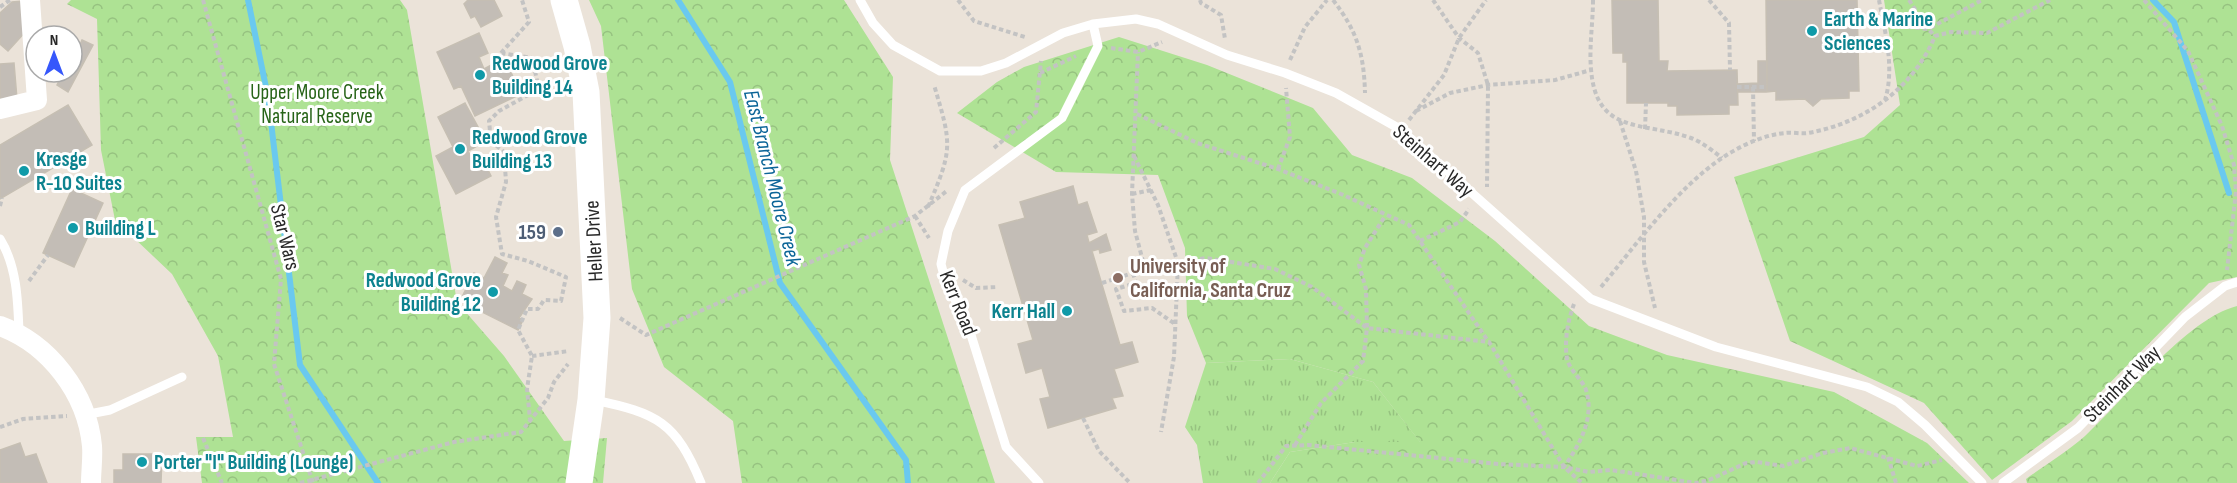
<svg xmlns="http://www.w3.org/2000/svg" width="2237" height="483" viewBox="0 0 2237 483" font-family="'Sofia Sans Condensed',sans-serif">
<defs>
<pattern id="grass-tufts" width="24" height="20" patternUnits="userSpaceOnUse" patternTransform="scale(1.5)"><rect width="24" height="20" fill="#aee294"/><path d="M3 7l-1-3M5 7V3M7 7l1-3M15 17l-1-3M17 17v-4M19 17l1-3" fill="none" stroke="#96c280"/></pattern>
<pattern id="forest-crowns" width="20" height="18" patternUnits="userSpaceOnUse" patternTransform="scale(1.5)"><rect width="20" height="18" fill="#aee294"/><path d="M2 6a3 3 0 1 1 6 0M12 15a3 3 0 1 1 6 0" fill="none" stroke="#96c280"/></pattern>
</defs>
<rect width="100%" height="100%" fill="#ebe3d9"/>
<path fill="url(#grass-tufts)" d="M1290 359 1373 382 1421 443 1355 442 1290 452 1270 483H1203L1197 445 1185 427 1206 363Z"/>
<path fill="url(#forest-crowns)" d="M71 0H400L407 10 457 302 504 356 564 441 607 438 603 483H202L196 437H233L218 356 172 274 115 220 101 150 97 19 67 4Z
M589 0H844L893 77 890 160 995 483H742L733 421 664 367 632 289 601 26Z
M1884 0H2237V277L2209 283 2072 421 1992 480 1924 403 1790 341 1734 177 1864 137 1900 105Z
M1119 37 1207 65 1313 108 1352 155 1412 178 1495 241 1589 326 1667 355 1834 392 1927 443 1969 483H1270L1290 452 1355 442H1420L1373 382 1290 359 1206 363 1187 316 1185 248 1158 175 1056 172 957 113 997 82 1024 67Z
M2237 306V483H2027L2026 479C2045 465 2067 452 2085 436 2125 399 2186 319 2237 306Z"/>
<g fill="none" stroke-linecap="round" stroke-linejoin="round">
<path stroke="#6ac9ef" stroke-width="6" d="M248 0 268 97 300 365 378 483
M678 0 730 82 780 283 906 460 908 483
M2153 0 2174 22 2229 193"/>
</g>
<path fill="#c3bdb6" stroke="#c6bfb3" stroke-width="1.5" d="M468 0H494L502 16 481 27 475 16 471 18 464 4Z
M1612 0H1658L1659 61H1668L1667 71 1737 70 1738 105H1729V114L1677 115V106H1668V103H1627V62H1623V53H1613Z
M1766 0H1857L1859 91H1849V98L1821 99 1813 106 1805 99 1776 100V91L1767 92Z
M23 1 27 30 8 51 0 44V13L12 2Z
M479 33 488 53 479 57 484 69 495 63 498 69 507 64 521 94 475 116 461 86 454 89 437 52Z
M82 40 93 45 68 92 57 85 59 81 41 72H72V41L80 45Z
M1758 61H1767V92H1738L1737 84 1758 83Z
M14 63 17 99 0 101V64Z
M465 103 483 136 476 140 479 145 468 151 473 160 481 156 491 176 456 194 436 156 453 147 438 117Z
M68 105 92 145 0 199V145Z
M1073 186 1078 205 1087 202 1097 232 1087 235 1089 243 1106 234 1111 250 1100 253 1099 249 1092 251 1120 345 1132 342 1138 362 1114 369 1123 396 1112 398 1116 408 1048 428 1040 399 1050 397 1042 368 1026 373 1018 344 1033 340 999 225 1025 218 1020 202Z
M72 189 103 203 74 267 43 253Z
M495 257 507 263 502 273 508 275 503 286 512 291 517 281 526 285 522 294 532 299 519 318 523 320 518 330 460 301 474 273 484 278Z
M20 443 25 457 36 454 47 483H0V450Z
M123 454H162L161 483H114V470H123Z"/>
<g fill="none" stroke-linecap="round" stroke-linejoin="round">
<path stroke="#c3c3c3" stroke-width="4" stroke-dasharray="4.5 3" stroke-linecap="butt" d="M203 0 281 279 274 364 313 483
M958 0 974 21 1025 37
M1200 0 1201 3 1221 15 1225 39
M1333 0C1357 31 1364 54 1365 93
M1433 0 1459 38 1478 53 1488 85 1487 187
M1593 0C1593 23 1589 46 1591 69 1596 136 1644 121 1691 138 1702 142 1713 151 1722 158
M1709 0 1729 23 1730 70
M1879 0C1885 32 1895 68 1885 100
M1909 0 1928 29 1982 0
M2144 0 2188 51 2222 126 2234 165 2236 192 2227 270
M0 7 10 0
M1882 13 1900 26 1928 29 1935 36
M1111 48 1138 52 1162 42
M501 53 532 58 539 89 499 111 489 121 491 141 504 152 506 182 496 217 502 254 528 261 566 277 561 301 544 300 538 309H527L518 330 532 356 527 389 530 419
M501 53 529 22 522 0
M1290 60 1305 27 1327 0
M1040 73 1076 56
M1737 87H1767
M1753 87 1754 141
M1416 111 1450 93 1488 85 1555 80 1591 70
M1137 114 1197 143 1278 169 1341 194 1409 225 1488 341
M1409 120 1444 75 1459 38 1486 0
M1620 121 1636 171 1644 217V262L1655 308
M1645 129 1646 103
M994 148 1036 112 1041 61
M1134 156 1158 205 1178 263 1174 357 1161 432
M1278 169 1290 137 1286 88
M1132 194 1151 190
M0 206 2 198
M928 207C953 149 952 145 934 85
M915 216 929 238
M1420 241 1460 222 1469 209
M1178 263 1206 258 1275 269 1312 287 1367 328 1489 342 1564 467 1582 483
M1133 273 1136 283 1116 289 1124 311 1152 308 1175 324
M963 280 976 288 998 287
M29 281 48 255
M1102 283 1145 269 1135 231 1132 194 1138 52
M1601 287C1636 245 1676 189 1722 158 1740 146 1763 135 1785 133 1792 132 1800 134 1808 133 1864 123 1913 89 1935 36L1951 32 1987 33 2050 0
M1574 304C1568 320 1564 341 1567 359 1570 371 1582 379 1586 390 1595 419 1579 445 1564 467L1589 472 1611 470 1696 483 1709 480 1746 463 1757 462 1783 466 1823 453 1850 448 1917 466 1942 460
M620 318 646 335 915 216 948 190
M532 356 569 351
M1083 418 1099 451 1130 483
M0 427 23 419 67 416
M203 438 222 483
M1295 445 1321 403 1363 361 1367 328 1366 289 1359 265 1365 248 1385 216
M1888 457 1896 483
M300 483 454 442 521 432 548 398 554 382 568 364
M1258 483 1286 446 1308 445 1498 464 1563 467"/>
<path stroke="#fff" stroke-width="9" d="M860 0 873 23 893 45 940 71H981L1006 63 1063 33 1093 24 1136 19 1158 24 1227 55 1285 73 1336 93 1400 129 1591 299 1716 347 1867 387 1898 402 1925 425 1982 483
M0 239C17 266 18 302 19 333
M594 400C657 413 676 422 701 483
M84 415 110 410 182 377
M1039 483 1006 447 967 322 946 283 941 264 948 231 965 190 1062 118 1098 46 1093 24
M2003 483 2078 428 2185 317 2225 286 2237 282"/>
<path stroke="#fff" stroke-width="20" d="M0 109 37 100 30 0
M0 326C49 344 87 393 92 446 93 458 91 471 91 483"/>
<path stroke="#fff" stroke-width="27" d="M564 0 577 46 586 92 597 318 591 400 579 483"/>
</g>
<g fill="#0f9aa8" stroke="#fff" stroke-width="2">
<circle cx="1812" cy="31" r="6"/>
<circle cx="480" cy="75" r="6"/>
<circle cx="460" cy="149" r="6"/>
<circle cx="24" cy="171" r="6"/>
<circle cx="73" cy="228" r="6"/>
<circle cx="493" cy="292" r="6"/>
<circle cx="1067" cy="311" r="6"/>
<circle cx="142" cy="462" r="6"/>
</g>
<circle fill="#5c6f8a" stroke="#fff" stroke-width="2" cx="558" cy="232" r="6"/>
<circle fill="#8d6e63" stroke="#fff" stroke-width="2" cx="1118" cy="278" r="6"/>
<g text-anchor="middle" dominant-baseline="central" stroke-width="6" stroke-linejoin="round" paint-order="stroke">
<g font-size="21" font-weight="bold" fill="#0d838f" stroke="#fff" text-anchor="start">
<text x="1824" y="19">Earth &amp; Marine<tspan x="1824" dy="24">Sciences</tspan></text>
<text x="492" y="63">Redwood Grove<tspan x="492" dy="24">Building 14</tspan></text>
<text x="472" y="137">Redwood Grove<tspan x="472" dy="24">Building 13</tspan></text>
<text x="36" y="159">Kresge<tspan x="36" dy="24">R-10 Suites</tspan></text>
<text x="85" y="228">Building L</text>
<text x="481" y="280" text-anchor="end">Redwood Grove<tspan x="481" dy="24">Building 12</tspan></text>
<text x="1055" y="311" text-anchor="end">Kerr Hall</text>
<text x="154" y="462">Porter "I" Building (Lounge)</text>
</g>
<g font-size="21" fill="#276418" stroke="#fff">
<text x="317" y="92">Upper Moore Creek<tspan x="317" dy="24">Natural Reserve</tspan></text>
</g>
<g font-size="21" fill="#282828" stroke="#fff">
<text transform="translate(1433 161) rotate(41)">Steinhart Way</text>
<text transform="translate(285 237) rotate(76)">Star Wars</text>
<text transform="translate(594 241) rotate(-93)">Heller Drive</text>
<text transform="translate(958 303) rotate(68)">Kerr Road</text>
<text transform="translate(2122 384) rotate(-45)">Steinhart Way</text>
</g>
<g font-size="21" font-weight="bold" fill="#4e5e75" stroke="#fff" text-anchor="end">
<text x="546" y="232">159</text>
</g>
<g font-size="21" font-weight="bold" fill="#785e54" stroke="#fff" text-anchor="start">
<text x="1130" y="266">University of<tspan x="1130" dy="24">California, Santa Cruz</tspan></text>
</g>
<g font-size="22" font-style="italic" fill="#0c6598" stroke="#fff">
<text transform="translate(772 178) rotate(76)">East Branch Moore Creek</text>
</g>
</g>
<g transform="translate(54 54)"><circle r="28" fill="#ffffff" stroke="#a9a9a9" stroke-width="1.5"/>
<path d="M0-4.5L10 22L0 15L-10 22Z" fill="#3657fb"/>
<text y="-9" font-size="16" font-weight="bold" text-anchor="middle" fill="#282828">N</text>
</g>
</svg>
